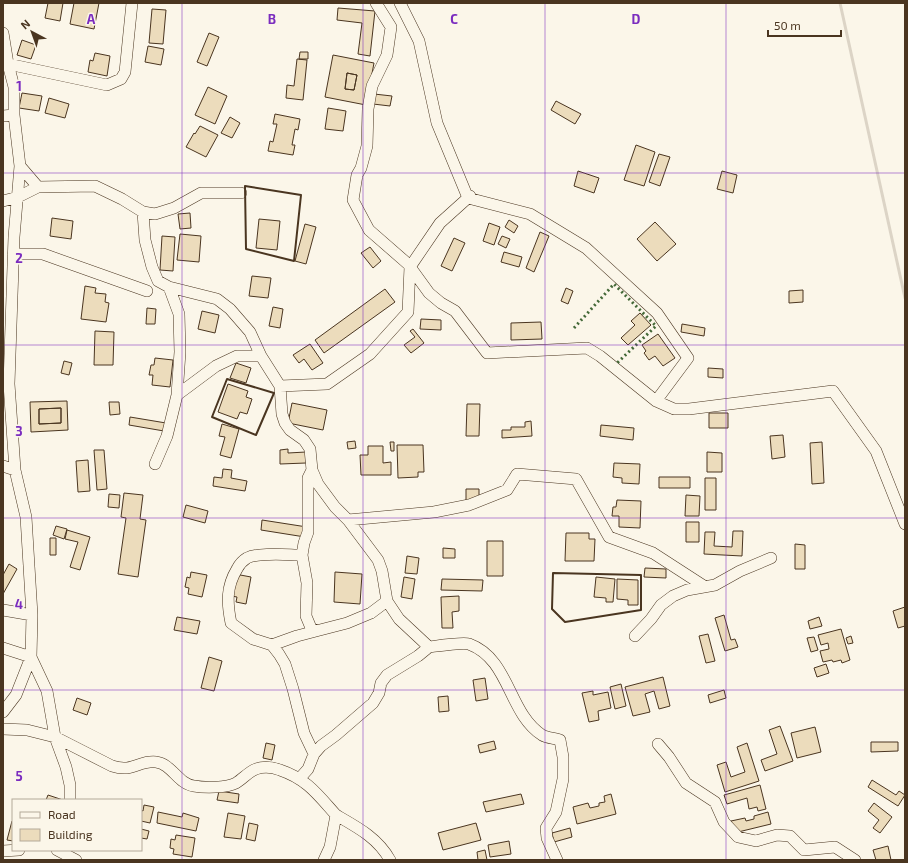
<svg xmlns="http://www.w3.org/2000/svg" width="908" height="863" viewBox="0 0 908 863" font-family="'Exo 2',sans-serif">
<rect width="100%" height="100%" fill="#fbf6e9"/>
<g fill="none" stroke-linecap="round" stroke-linejoin="round">
<path stroke="#dcd4c6" stroke-width="3" d="M840 3 905 298"/>
</g>
<path fill="#ecdcbc" stroke="#4a3520" fill-rule="evenodd" d="M48 3H63L60 21 45 18Z
M74 3H99L94 29 70 24Z
M338 8 375 11 370 56 358 54 362 23 337 20Z
M152 9 166 10 163 44 149 43Z
M209 33 219 37 207 66 197 62Z
M22 40 36 45 31 59 17 55Z
M148 46 164 49 161 65 145 62Z
M300 52H308V59H299Z
M95 53 110 56 107 76 88 72 90 60 93 61Z
M333 55 374 63 366 105 325 97ZM347 73 357 75 354 90 345 89Z
M297 59 307 60 303 100 286 98 287 85 294 86Z
M347 73 357 75 354 90 345 89Z
M208 87 227 96 215 124 195 115Z
M22 93 42 96 39 111 19 108Z
M374 94 392 96 390 106 373 104Z
M49 98 69 104 65 118 45 113Z
M556 101 581 114 575 124 551 110Z
M328 108 346 111 343 131 325 129Z
M275 114 300 119 298 130 295 129 292 145H295L293 155 268 151 270 141 273 142 277 124H273Z
M230 117 240 123 232 138 221 133Z
M200 126 218 135 206 157 186 147 194 133 195 134Z
M636 145 655 152 644 186 624 180Z
M659 154 670 157 660 186 649 182Z
M578 171 599 178 594 193 574 186Z
M722 171 737 175 733 193 717 189Z
M190 213 191 228 180 229 178 214Z
M52 218 73 221 71 239 50 236Z
M259 219 280 221 277 250 256 248Z
M509 220 518 226 514 233 505 227Z
M655 222 676 244 657 261 637 239Z
M489 223 500 227 494 245 483 241Z
M305 224 316 227 306 264 295 261Z
M540 232 549 236 534 272 526 268Z
M180 234 201 236 199 262 177 260Z
M162 236 175 237 173 271 160 270Z
M502 236 510 239 506 248 498 244Z
M454 238 465 243 452 271 441 266Z
M370 247 381 261 373 268 361 253Z
M504 252 522 257 519 267 501 262Z
M252 276 271 278 268 298 249 296Z
M85 286 96 288 95 293 106 294 105 302 109 303 106 322 81 319Z
M566 288 573 291 568 304 561 301Z
M385 289 395 302 324 353 315 340Z
M803 290V302L789 303V291Z
M273 307 283 309 280 328 269 326Z
M147 308 156 309 155 324H146Z
M202 311 219 315 215 333 198 329Z
M640 313 651 325 628 345 621 338 635 325 631 321Z
M421 319 441 320V330L420 329Z
M541 322 542 339 511 340V323Z
M682 324 705 328 704 336 681 332Z
M413 329 424 343 411 353 404 345 415 337 410 331Z
M95 331 114 332 113 365H94Z
M658 334 675 358 663 366 655 356 649 360 644 353 646 351 642 345Z
M310 344 323 363 312 370 304 359 299 363 293 355Z
M155 358 173 360 170 387 152 385 153 375H149L151 365H154Z
M64 361 72 363 69 375 61 373Z
M236 363 251 368 246 383 230 378Z
M708 368 723 369V378L708 377Z
M228 384 248 391 246 397 252 399 247 414 240 412 237 419 218 412Z
M67 401 68 430 31 432 30 402ZM61 408V423L39 424V409Z
M109 402H119L120 414 110 415Z
M292 403 327 410 323 430 288 423Z
M467 404H480L479 436H466Z
M61 408V423L39 424V409Z
M709 413H728V428H709Z
M130 417 166 423 164 431 129 425Z
M531 421 532 436 502 438V430H511V427H525V422Z
M222 424 239 429 231 458 220 455 225 437 219 436Z
M601 425 634 428 633 440 600 436Z
M783 435 785 457 772 459 770 436Z
M355 441 356 448 348 449 347 442Z
M390 442H394V451H391Z
M822 442 824 483 812 484 810 443Z
M397 445H423L424 472H418V477L398 478Z
M368 446H383V463L391 462V475H361L360 455H368Z
M288 449V453L306 452V463L280 464V450Z
M94 450H104L107 489 97 490Z
M707 452 722 453V472H707Z
M88 460 90 491 78 492 76 461Z
M614 463 640 464 639 484 622 483V478L613 477Z
M223 469 232 470 231 478 247 481 245 491 213 486 214 477 222 478Z
M659 477H690V488H659Z
M705 478H716V510H705Z
M466 489H479V500H466Z
M124 493 143 495 140 519 146 520 138 577 118 574 126 518 121 517Z
M109 494 120 495 119 508 108 507Z
M686 495 700 496 699 516H685Z
M617 500 641 501 640 528 619 527V516H612L613 507H616Z
M186 505 208 511 205 523 183 517Z
M262 520 307 527 305 537 261 530Z
M686 522H699V542H686Z
M56 526 67 529 64 539 53 535Z
M67 530 90 537 80 570 70 567 78 542 65 539Z
M733 531H743L742 556 704 554 705 532H715L714 546 732 547Z
M566 533H589V539H595L594 561H565Z
M50 538H56V555H50Z
M487 541H503V576H487Z
M795 544 805 545V569H795Z
M443 548 455 549V558H443Z
M407 556 419 558 417 574 405 573Z
M9 564 17 569 3 594V575Z
M645 568 666 569V578L644 577Z
M191 572 207 575 202 597 188 594 189 588 185 587 187 577 190 578Z
M335 572 362 574 360 604 334 602Z
M235 574 251 577 246 604 236 602 237 597 231 596Z
M404 577 415 579 412 599 401 597Z
M596 577 615 579 613 602H606V598L594 597Z
M442 579 483 580 482 591 441 590Z
M617 579 638 580V605H628V600L617 599Z
M459 596V611L452 612 453 628H442L441 597Z
M905 607V626L898 628 893 611Z
M724 615 731 640 735 639 738 647 725 651 715 618Z
M177 617 200 621 197 634 174 630Z
M819 617 822 626 810 629 808 621Z
M841 629 850 660 842 663 841 660 833 662 832 660 823 662 820 651 829 649 828 643 821 645 818 635Z
M708 634 715 661 706 663 699 636Z
M851 636 853 643 848 644 846 638Z
M814 637 818 650 811 652 807 638Z
M209 657 222 661 214 691 201 688Z
M826 664 829 673 817 677 814 668Z
M663 677 670 706 659 709 654 691 645 694 650 712 633 716 625 687Z
M485 678 488 699 476 701 473 680Z
M621 684 626 706 615 709 610 687Z
M724 690 726 698 710 703 708 695Z
M593 691V695L608 692 611 708 598 711 599 720 589 722 582 693Z
M448 696 449 711 439 712 438 697Z
M77 698 91 703 87 715 73 710Z
M780 726 793 761 765 771 761 760 777 754 769 730Z
M815 727 821 752 797 758 791 733Z
M494 741 496 749 480 753 478 745Z
M871 742H898V751L871 752Z
M266 743 275 745 272 760 263 758Z
M747 743 759 781 725 792 717 765 726 762 731 777 745 772 737 747Z
M872 780 896 795 899 791 905 795 898 806 868 787Z
M760 785 766 809 758 811 757 807 749 809 747 798 727 804 724 795Z
M219 791 239 794 238 803 217 800Z
M521 794 524 804 486 812 483 802Z
M611 794 616 814 577 824 573 807 588 803 590 808 599 806V803L605 802 604 796Z
M48 795 63 800H46Z
M874 803 892 817 880 833 873 828 879 820 868 811Z
M144 805 154 807 150 823 141 821V810L143 811Z
M158 812 182 817 183 813 199 818 196 831 157 823Z
M768 812 771 824 734 833 731 821 745 818 746 821 754 819V816Z
M228 813 245 816 241 839 224 837Z
M12 821 13 822V841L7 840Z
M249 823 258 825 255 841 246 839Z
M476 823 481 840 443 850 438 833Z
M570 828 572 837 554 842 552 833Z
M141 829 149 831 147 839 141 838Z
M176 835 195 838 192 857 173 854 174 849 170 848 171 839 175 840Z
M509 841 511 854 490 857 488 845Z
M888 846 891 860H876L873 850Z
M485 850 487 860H478L477 852Z"/>
<g fill="none" stroke-linecap="round" stroke-linejoin="round">
<defs>
<path id="minor" d="M376 3 391 27 387 55 372 86 368 109 367 146 361 168 357 175 353 200 369 230 408 264 429 293 441 303 455 311 487 353 587 348 600 356 656 401 674 409H689L833 391 876 451 905 524
M400 3 419 41 437 123 468 198 530 214 586 248 657 313 688 358 656 401
M3 33 8 64 14 87V115L20 166 14 237 9 384 15 470 26 517 32 615 31 657 47 691 55 737 66 767 70 785V800
M8 64 107 85 121 79 125 72 132 3
M3 116 14 115
M20 166 38 187 95 186 122 199 143 212 155 214 174 208 201 193H241
M3 201 18 197 38 187
M143 212 145 240 152 267 158 281 169 287 217 299 230 309 250 332 261 356 280 386 282 414 285 423 290 430 304 440 310 449 312 470 318 484 335 507 348 520 378 560 382 571 387 601 399 619 429 647C437 646 463 642 469 644 510 659 508 713 542 735 547 738 554 738 560 740L563 757V779L556 812 546 828 547 838 557 860
M13 254H43L147 291
M280 386 327 384 370 354 408 312 410 267 440 223 470 196
M177 395 216 366 237 356H261
M155 464 167 436 177 395 180 352 179 314 169 287
M3 466 15 470
M312 470 308 478V532L304 543 302 555 307 583 306 616 311 628 316 631 347 623 371 613 387 601
M348 520 434 512 469 505 507 490 517 474 576 479 609 537 653 553 704 586
M302 555C288 555 259 552 247 558 242 561 239 565 237 569 226 587 227 603 231 623L253 639 272 645 279 654 285 664 293 689 304 733 314 754
M3 610 32 615
M635 636 651 619 661 605 673 596 687 590 715 585 740 571 771 558
M272 645 297 636 316 631
M3 648 31 657 16 695 3 712
M3 729 27 730 55 737 112 766C133 773 139 760 156 762 172 764 178 784 194 786 204 788 227 788 236 783 243 779 248 772 256 769 264 766 272 767 280 770 307 779 318 795 336 815L330 847 324 860
M658 744 669 757 686 783 715 802 724 822 738 837 756 841 777 835 790 836 804 850 835 847 855 860
M300 778 308 769 314 754 321 746 336 735 373 703 379 693 381 683 387 675 418 656 429 647
M336 815C357 827 378 838 390 860
M57 850 76 860
M3 851 19 850"/>
</defs>
<use href="#minor" stroke="#4a3520" stroke-width="12"/>
<use href="#minor" stroke="#fbf6e9" stroke-width="11"/>
<path stroke="#436837" stroke-width="3" stroke-dasharray="2 3" stroke-linecap="butt" d="M574 328 614 284 656 326 616 364"/>
<path stroke="#4a3520" stroke-width="2" d="M245 186 301 195 294 261 246 249Z
M227 379 274 393 256 435 212 417Z
M553 573 641 575V610L565 622 552 609Z"/>
</g>
<path fill="none" stroke="#7b2cbf" stroke-width="1" stroke-opacity="0.55" d="M182 3V860M363 3V860M545 3V860M726 3V860M3 173H905M3 345H905M3 518H905M3 690H905"/>
<g font-size="13" text-anchor="middle" font-weight="bold" fill="#7b2cbf" stroke="#fbf6e9" stroke-width="3" stroke-linejoin="round" paint-order="stroke">
<text x="91" y="24">A</text>
<text x="272" y="24">B</text>
<text x="454" y="24">C</text>
<text x="636" y="24">D</text>
<text x="19" y="91">1</text>
<text x="19" y="263">2</text>
<text x="19" y="436">3</text>
<text x="19" y="609">4</text>
<text x="19" y="781">5</text>
</g>
<rect width="908" height="863" fill="none" stroke="#4a3520" stroke-width="8"/>
<rect x="12" y="799" width="130" height="52" fill="#fbf6e9" stroke="#b4a999"/>
<rect x="20" y="812" width="20" height="6" fill="#fbf6e9" stroke="#b4a999"/>
<text x="48" y="819" font-size="12" fill="#4a3520">Road</text>
<rect x="20" y="829" width="20" height="12" fill="#ecdcbc" stroke="#b4a999"/>
<text x="48" y="839" font-size="12" fill="#4a3520">Building</text>
<g transform="translate(32 32) rotate(319)" stroke="#fbf6e9" stroke-width="3" paint-order="stroke">
<path d="M0-3L7 15L0 10L-7 15Z" fill="#4a3520"/>
<text y="-6" font-size="11" font-weight="bold" text-anchor="middle" fill="#4a3520">N</text>
</g>
<path d="M768 30v6h73v-6" fill="none" stroke="#4a3520" stroke-width="2"/>
<text x="774" y="30" font-size="12" fill="#4a3520" stroke="#fbf6e9" stroke-width="3" paint-order="stroke">50 m</text>
</svg>
